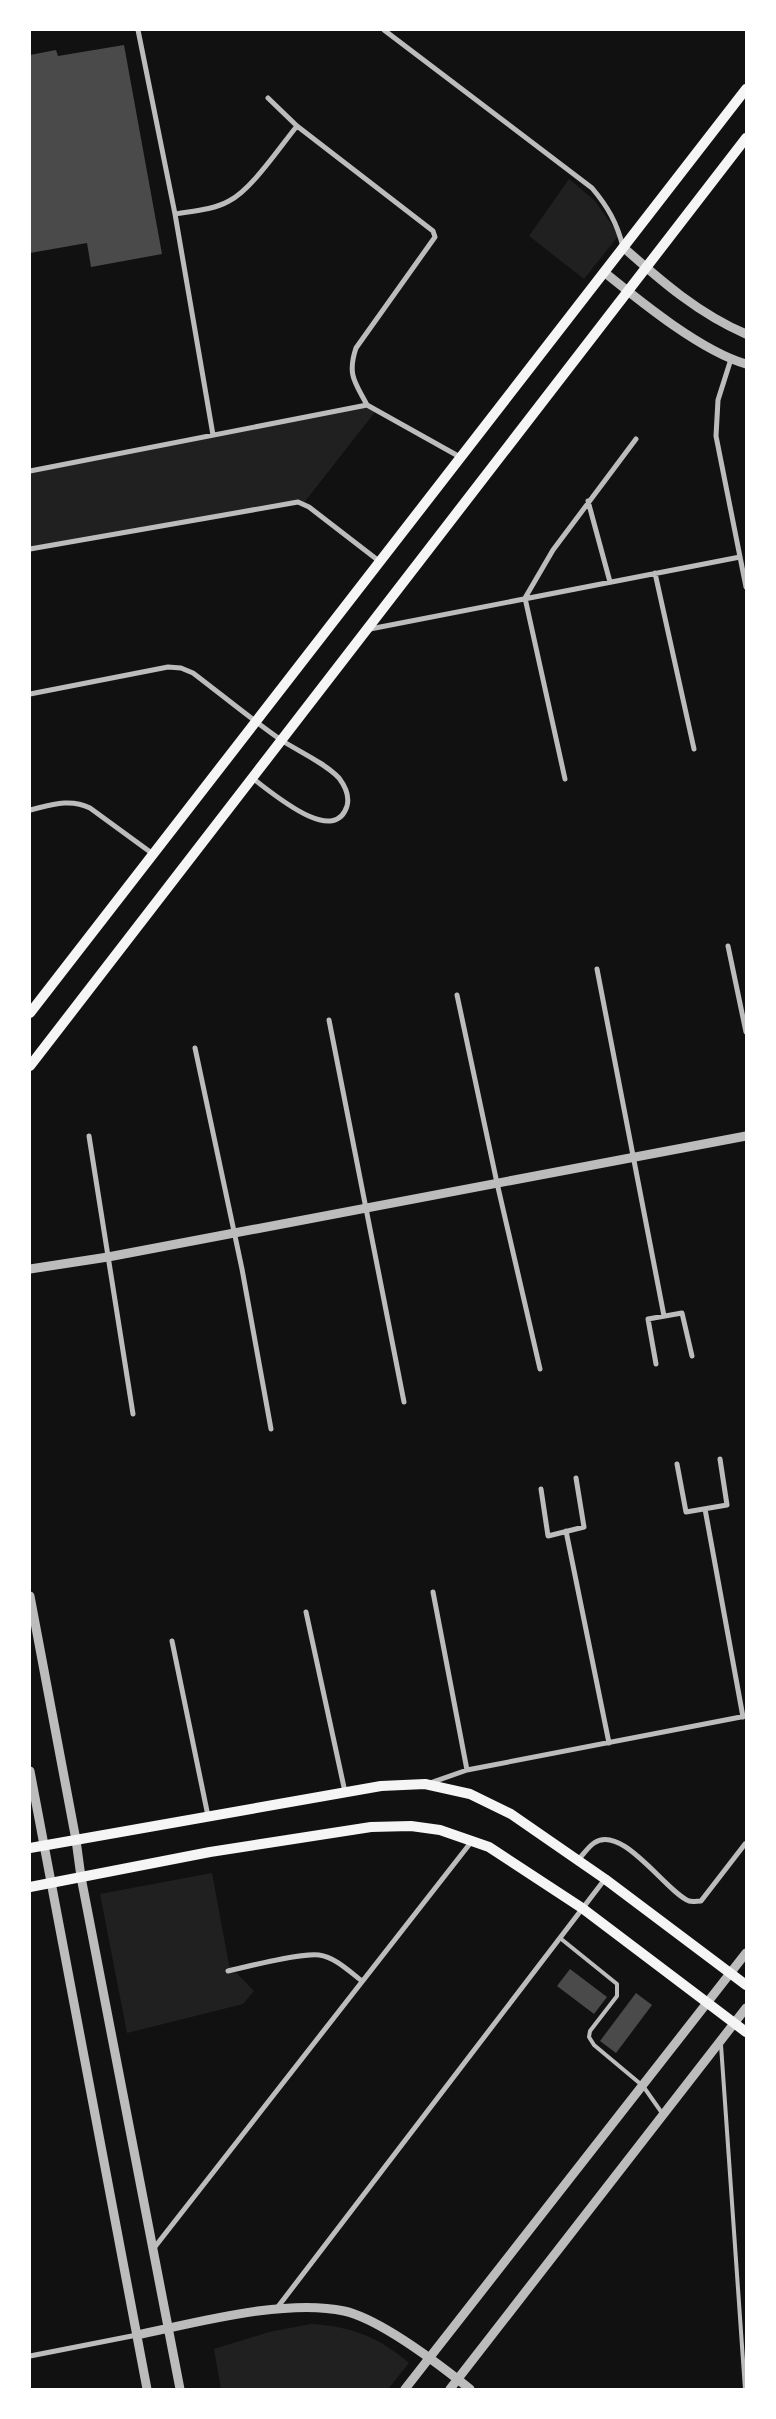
<svg xmlns="http://www.w3.org/2000/svg" width="776" height="2419" viewBox="0 0 776 2419" font-family="'PT Sans',sans-serif">
<rect width="100%" height="100%" fill="#111"/>
<path fill="#202020" d="M569 179 595 201 619 235 584 279 529 236Z
M367 405 375 412 303 504 297 501 30 548V471Z
M212 1873 229 1965 254 1991 243 2004 127 2033 100 1894Z
M311 2324C350 2326 379 2337 409 2363L388 2389H221L214 2349 269 2332Z"/>
<path fill="#4a4a4a" d="M124 45 162 254 91 267 87 243 30 253V55L56 50 58 56Z
M570 1969 607 1997 594 2014 557 1986Z
M636 1993 652 2005 616 2053 600 2041Z"/>
<g fill="none" stroke-linecap="round" stroke-linejoin="round">
<path stroke="#bcbcbc" stroke-width="4" d="M560 1938 617 1984V1996L590 2031 589 2037 594 2045 643 2086 662 2113
M721 2045 745 2389"/>
<path stroke="#bcbcbc" stroke-width="5" d="M138 30 175 214 213 435
M384 30 592 188C608 207 617 223 623 247
M268 98 297 126 433 231 435 237 356 348C347 375 355 382 367 405
M175 214C193 211 213 210 229 201 252 189 279 148 297 126
M731 359 718 400 716 436 746 587
M30 471 367 405 460 457
M588 501 610 582
M30 549 298 502 309 507 379 561
M655 573 694 749
M370 629 740 557
M30 694 168 667 181 668 193 673C222 695 251 719 281 740 298 751 325 763 339 778 345 786 350 795 347 806 334 848 269 790 252 778
M565 779 525 598 553 550 636 439
M30 810C51 805 70 798 90 808L153 854
M728 946 746 1032
M597 969 664 1316
M457 995 497 1183 540 1369
M329 1020 404 1402
M195 1048 242 1269 271 1429
M89 1136 133 1414
M656 1364 648 1319 682 1313 692 1356
M677 1464 686 1512 727 1505 720 1459
M541 1489 548 1536 584 1527 576 1478
M705 1509 743 1717
M566 1531 609 1743
M433 1592 467 1770
M306 1612 345 1792
M172 1641 208 1816
M430 1783 467 1770 746 1716
M578 1860C583 1855 588 1847 594 1843 622 1823 666 1892 689 1901 693 1902 697 1901 701 1901L745 1844
M228 1971C250 1966 299 1953 319 1955 335 1957 350 1972 362 1981
M154 2248 472 1841
M277 2308 605 1879
M30 2356 137 2335"/>
<path stroke="#bcbcbc" stroke-width="9" d="M623 247C661 281 699 314 746 334
M604 272C641 302 701 351 746 364
M30 1269 108 1257 746 1136
M30 1596 76 1840 81 1877 180 2389
M30 1771 147 2389
M137 2335C195 2323 286 2298 344 2311 380 2319 440 2365 470 2389
M405 2389 746 1953
M450 2389 746 2008"/>
<path stroke="#f5f5f5" stroke-width="10" d="M30 1013 746 89
M30 1066 746 138
M30 1848 381 1786 425 1784 470 1794 511 1814 605 1879 746 1985
M30 1887 210 1852 371 1827 411 1826 440 1830 489 1847 582 1908 746 2032"/>
</g>
<rect width="776" height="2419" fill="none" stroke="#ffffff" stroke-width="62"/>
</svg>
